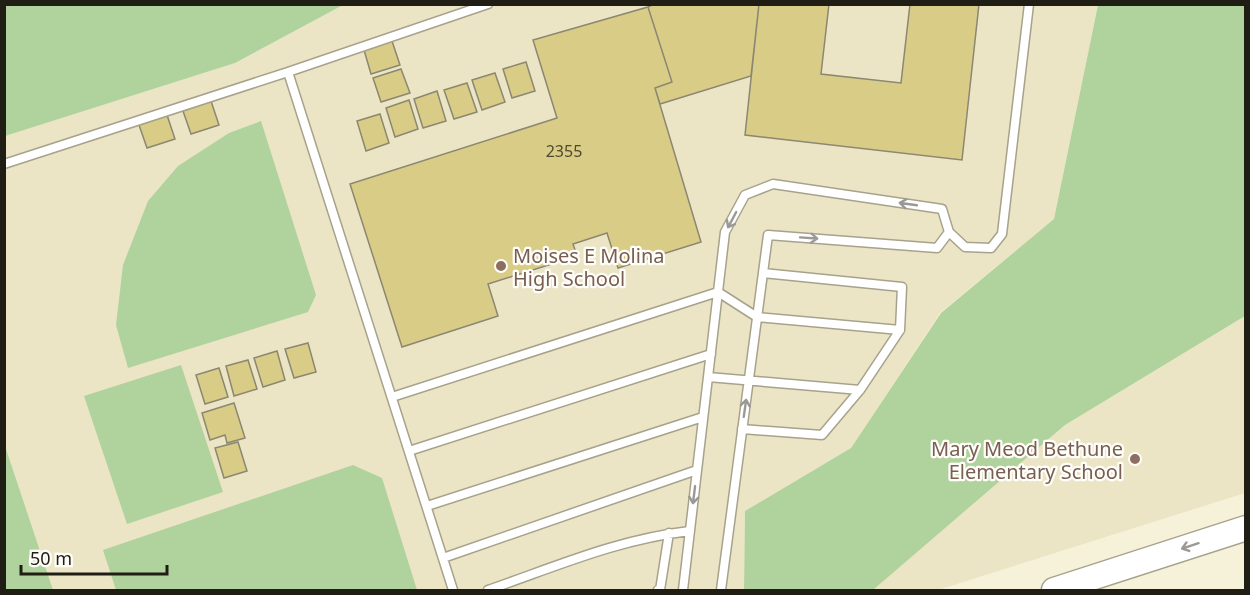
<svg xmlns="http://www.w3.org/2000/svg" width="1250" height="595" viewBox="0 0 1250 595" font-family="'Noto Sans',sans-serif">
<rect width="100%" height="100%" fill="#f6f1d9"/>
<path fill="#ebe5c6" d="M343 5H1098L1054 219 940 313 851 448 745 511 744 590H5L4 136 235 63Z
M1245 316V493L938 590H873L1065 425Z"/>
<path fill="#b0d29d" d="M5 4H343V5L235 63 5 136Z
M1098 5H1245V316L1065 425 873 590H744L745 511 851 448 941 313 1054 219Z
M261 121 316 295 308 312 128 368 116 325 123 265 148 201 178 166 229 133Z
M181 365 223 492 127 524 84 396Z
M4 446H5L53 590H5Z
M353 465 382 478 417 590H116L103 550Z"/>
<path fill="#d9cc86" stroke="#8b8771" stroke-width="1.5" d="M654 4H759L751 76 660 104 655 88 672 82 648 7Z
M759 4H829L821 74 901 83 910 4H979L962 160 745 135Z
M648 7 672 82 655 88 701 242 618 268 607 233 573 244 577 256 488 284 498 316 402 347 350 184 557 118 533 40Z
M392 41 400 65 371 74 364 50Z
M526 62 535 91 512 98 503 69Z
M401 69 410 93 381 102 373 78Z
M495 73 505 102 482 110 472 80Z
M467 83 477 112 454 119 444 90Z
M437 91 446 121 423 128 414 99Z
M409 100 418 129 395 137 386 108Z
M211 101 219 125 191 134 183 111Z
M380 114 389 143 366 151 357 121Z
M167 115 175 139 147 148 139 125Z
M308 343 316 372 294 378 285 349Z
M277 351 285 380 263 387 254 358Z
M248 360 257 389 234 396 226 366Z
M219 368 228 397 205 404 196 375Z
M234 403 245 438 227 443 225 435 210 440 202 413Z
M238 442 247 471 224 478 215 448Z"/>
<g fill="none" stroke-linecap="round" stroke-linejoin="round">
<defs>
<path id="lane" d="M288 72 488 4
M4 164 288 72 453 590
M763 273 902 287 900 330
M708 377 860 390
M392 397 718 292 757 317 900 330 860 390 822 435 742 429
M409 451 711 354
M427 506 703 417
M443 558 697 470
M488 590C555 567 618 539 690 531
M658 590H660L669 533
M683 590 725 232 745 195 773 184 942 209 949 232 965 247 991 248 1002 234 1029 4
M721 590 768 235 937 248 949 232"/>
<path id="secondary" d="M1054 590 1246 528"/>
</defs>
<use href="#lane" stroke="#a7a28c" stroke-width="11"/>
<use href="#secondary" stroke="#a7a28c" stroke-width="27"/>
<use href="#lane" stroke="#fff" stroke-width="8"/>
<use href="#secondary" stroke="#fff" stroke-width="24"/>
</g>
<defs><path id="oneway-shaft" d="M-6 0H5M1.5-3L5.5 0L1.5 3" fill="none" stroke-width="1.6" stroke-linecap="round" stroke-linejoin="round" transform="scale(1.5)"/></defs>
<g stroke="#9a9995">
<use href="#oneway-shaft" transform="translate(908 204) rotate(-172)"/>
<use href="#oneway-shaft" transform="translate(732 220) rotate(118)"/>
<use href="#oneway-shaft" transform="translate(809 238) rotate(4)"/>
<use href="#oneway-shaft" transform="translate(745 408) rotate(-82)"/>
<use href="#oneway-shaft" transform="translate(694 495) rotate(97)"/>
<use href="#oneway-shaft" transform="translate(1190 546) rotate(162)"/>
</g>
<g fill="#8d6e63" stroke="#fffef9" stroke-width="2">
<circle cx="501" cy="266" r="6"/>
<circle cx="1135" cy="459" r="6"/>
</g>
<g text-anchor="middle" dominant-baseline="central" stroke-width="4.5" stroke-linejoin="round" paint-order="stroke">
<g font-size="16" fill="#4e4930">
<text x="564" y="151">2355</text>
</g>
<g font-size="20" fill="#785e54" stroke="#fffef9" text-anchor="start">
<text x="513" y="255">Moises E Molina<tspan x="513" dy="23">High School</tspan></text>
<text x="1123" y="448" text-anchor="end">Mary Meod Bethune<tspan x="1123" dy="23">Elementary School</tspan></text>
</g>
</g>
<rect width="1250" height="595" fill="none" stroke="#1f1d14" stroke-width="12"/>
<path d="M21 565v9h146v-9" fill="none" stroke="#1f1d14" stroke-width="3"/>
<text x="30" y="565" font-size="18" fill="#1f1d14" stroke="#fffef9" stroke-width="4.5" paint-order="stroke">50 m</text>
</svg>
